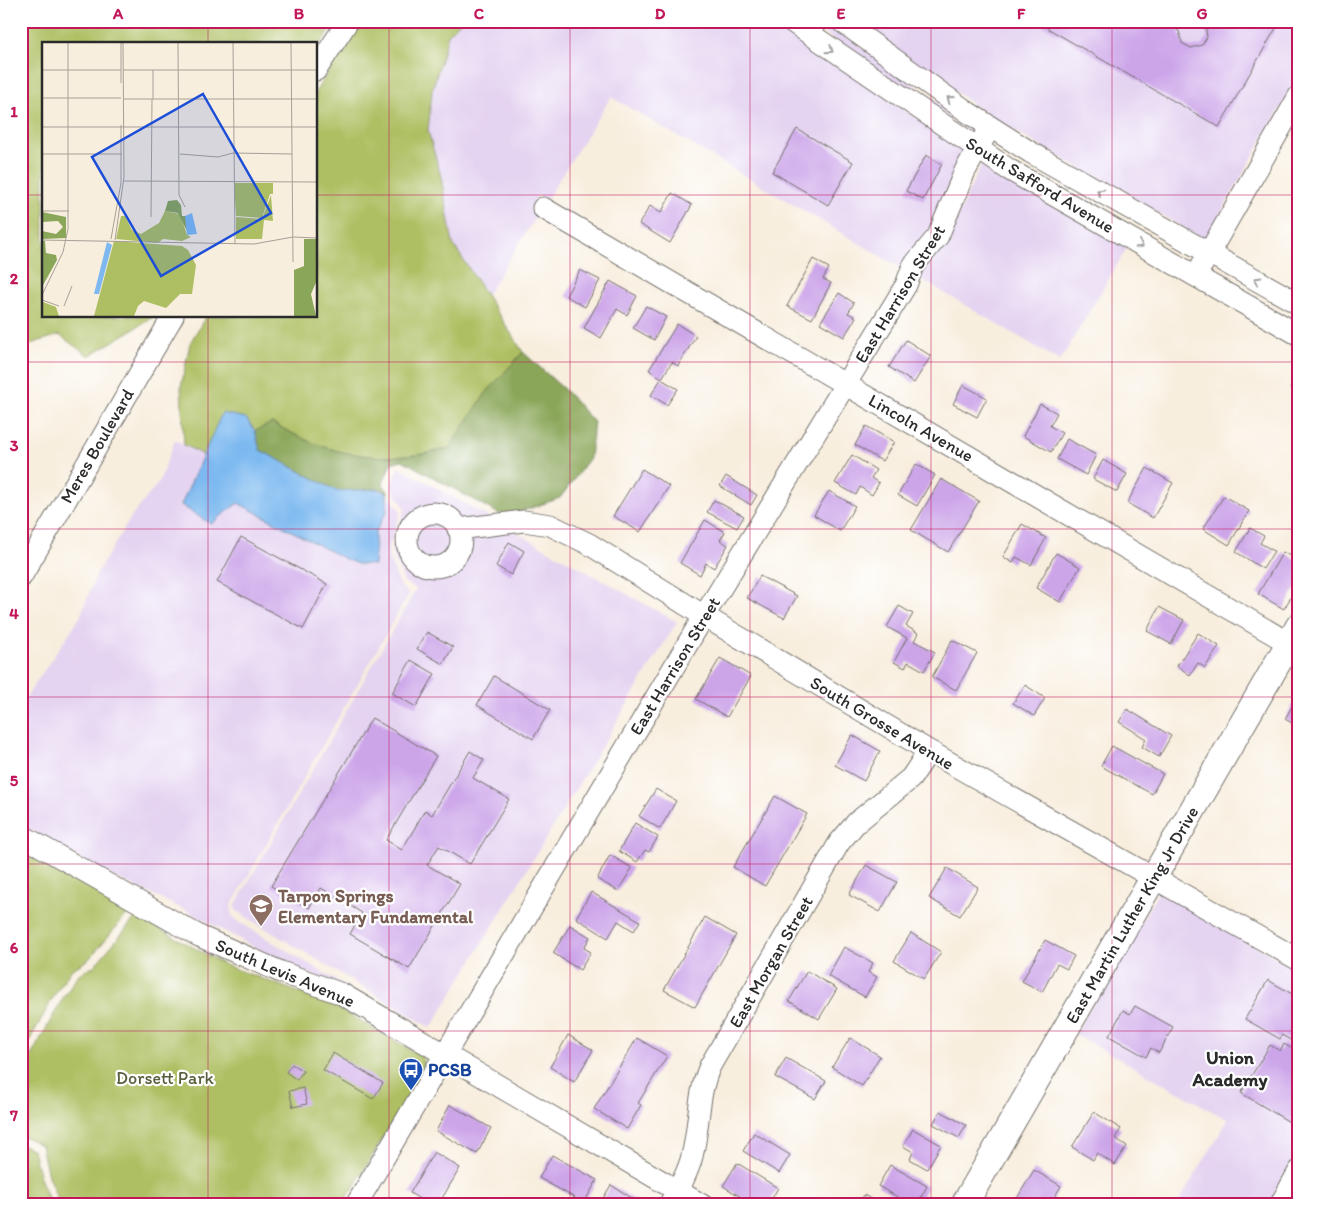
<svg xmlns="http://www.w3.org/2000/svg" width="1320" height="1226" viewBox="0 0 1320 1226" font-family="Itim,sans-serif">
<rect width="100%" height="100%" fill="#fff"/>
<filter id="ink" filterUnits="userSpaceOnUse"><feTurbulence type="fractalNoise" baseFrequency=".02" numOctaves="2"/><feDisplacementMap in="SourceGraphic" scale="10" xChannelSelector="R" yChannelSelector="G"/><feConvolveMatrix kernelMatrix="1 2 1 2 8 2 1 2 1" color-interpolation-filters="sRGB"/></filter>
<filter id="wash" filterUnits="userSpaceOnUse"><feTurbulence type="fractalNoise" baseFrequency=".0096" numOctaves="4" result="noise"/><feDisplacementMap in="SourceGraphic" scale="20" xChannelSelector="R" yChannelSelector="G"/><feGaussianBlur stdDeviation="1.12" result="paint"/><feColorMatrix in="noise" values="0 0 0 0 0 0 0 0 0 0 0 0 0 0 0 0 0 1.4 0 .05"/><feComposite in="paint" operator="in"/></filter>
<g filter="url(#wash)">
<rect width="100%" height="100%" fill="#f8eede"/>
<path fill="#e4d3f1" d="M461 21H775L817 52 965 150 929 231 901 268 611 97 546 200 538 195 530 211 537 215 486 296 453 244 441 177 428 131 432 91 448 35Z
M806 21H825L976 129 974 135Z
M857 21H1299V76L1205 240 995 120Z
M982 162 1127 248 1060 361 919 278 922 271 947 241Z
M175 440 204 455 181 506 237 503 358 564H374L375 533 387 511V493L401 511 388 550V555L401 587 409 594 231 906 232 915 239 922 349 988 295 969 187 911 106 873 21 825V705L80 617 97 573 132 516 159 482Z
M399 467 677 622 431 1028 238 912 234 907 416 589 404 582 391 550 405 508 391 487Z
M1159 891 1299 970V1151L1268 1205H1177L1228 1120 1075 1034Z"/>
<path fill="#adbf62" stroke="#6c7546" d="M21 21H336L316 50V44H44V316H155L89 356 59 335 21 347Z
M360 21H461L448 35 432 91 428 131 441 177 453 244 523 352 486 393 450 448C407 460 363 460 321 446 304 440 288 431 272 423L255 431 246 418 222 413 204 455 184 445 181 387 190 343 206 316H316V91Z
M21 845 135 910 130 911 88 960 72 969 55 994 21 1056Z
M137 916 225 965 333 1005 423 1057V1071L343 1205H60L48 1176 41 1145 21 1135V1074L63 998 79 974 94 966Z
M21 1144 33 1150 40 1178 51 1205H21Z"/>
<path fill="#8aa658" stroke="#5a6842" d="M523 352 566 391 594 422 590 458 560 498 520 512 499 514 402 460 391 463 383 484 389 493 378 489 337 491 260 450 255 431 272 423C288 431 304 440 321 446 363 460 407 460 449 448L486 393Z"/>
<path fill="#7db9f0" stroke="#54728e" d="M222 413 246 418 255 431 260 450 337 491 378 489 387 493V511L375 533 374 565 358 564 347 560 238 503 211 524 181 505Z"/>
<g id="blocks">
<path fill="#cca5e9" d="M1035 21H1161L1179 31 1182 43 1191 48 1202 45 1207 37 1205 24 1207 21H1280L1219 127Z
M797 129 853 162 828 205 772 172Z
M926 155 942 164 923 200 906 191Z
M672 193 692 205 670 243 639 224 650 206 661 213Z
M813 259 829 268 823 279 831 283 812 319 787 306Z
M580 270 600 280 585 307 566 296Z
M610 281 637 296 627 315 617 309 601 338 584 328Z
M839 293 854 303 848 313 856 317 844 337 820 323Z
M646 306 666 317 654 340 633 328Z
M677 324 696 336 678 366 672 362 662 378 649 370Z
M906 340 931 356 914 383 889 367Z
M1299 374V394L1290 388Z
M661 379 678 389 667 405 651 395Z
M963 385 987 398 977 417 953 404Z
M1040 404 1057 413 1050 426 1062 433 1051 452 1023 436Z
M866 426 894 442 882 461 855 445Z
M1067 439 1096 455 1086 475 1057 459Z
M852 455 876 470 871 478 879 483 872 495 860 487 856 495 835 483Z
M1103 460 1127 474 1117 492 1093 479Z
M916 464 935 475 917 506 898 495Z
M1147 468 1173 483 1153 518 1127 503Z
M642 469 669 486 640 532 613 516Z
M726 476 757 495 751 505 720 486Z
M941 479 979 501 948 552 911 530Z
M829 491 855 506 840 531 814 515Z
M1224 496 1249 511 1229 545 1203 529Z
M714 500 744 516 737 528 707 512Z
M705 520 725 532 720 540 728 545 714 568 706 563 700 575 680 563Z
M1022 524 1046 538 1031 565 1016 557 1013 563 1003 557Z
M1250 528 1264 536 1260 543 1274 551 1263 569 1236 552Z
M241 537 327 584 303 629 217 582Z
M509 542 524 551 511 575 496 566Z
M1283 552 1299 561V583L1284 609 1258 594Z
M1056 553 1080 567 1060 602 1036 588Z
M760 576 797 596 784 618 747 598Z
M899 606 913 614 906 626 918 633 914 641 935 652 924 671 908 662 905 668 894 662 907 638 887 627Z
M1159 607 1184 620 1171 644 1147 631Z
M427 632 453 647 443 664 417 649Z
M1198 633 1219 646 1205 668 1198 663 1190 675 1177 666Z
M952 640 977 653 956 690 932 677Z
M720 658 751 676 727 717 696 699Z
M411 660 435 674 416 707 392 693Z
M494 676 550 710 533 739 477 705Z
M1025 685 1045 698 1034 716 1013 703Z
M1297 697 1299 698V727L1285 719Z
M1127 709 1171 736 1159 757 1142 747 1146 739 1119 722Z
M372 718 436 756 386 840 402 850 425 810 432 815 470 751 484 760 473 778 509 799 470 864 439 846 427 865 460 884 409 969 350 934 362 913 321 888 309 908 271 886Z
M852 735 880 751 864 781 835 765Z
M1112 746 1163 774 1152 794 1101 766Z
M656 789 676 801 660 829 639 816Z
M775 796 807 814 765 886 733 867Z
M635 823 658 837 649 852 645 850 637 862 619 851Z
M610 855 632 868 618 891 597 879Z
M866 865 897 882 880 912 849 895Z
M947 868 978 887 960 916 929 898Z
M591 892 640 921 634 931 618 921 608 938 576 918Z
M705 917 736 935 695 1007 664 990Z
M570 925 590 937 584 948 591 952 580 970 553 953Z
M911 933 941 952 924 979 894 961Z
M1045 940 1074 956 1067 969 1057 964 1042 992 1022 981Z
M844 947 873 963 868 972 877 977 865 997 828 976Z
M807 971 837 989 819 1019 789 1001Z
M1268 980 1299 998V1045L1282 1035 1280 1039 1245 1019Z
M1135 1006 1173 1027 1159 1053 1151 1048 1146 1057 1109 1036 1123 1010 1130 1014Z
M568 1035 593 1050 574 1082 550 1067Z
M637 1038 667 1056 638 1103 641 1105 627 1129 594 1109Z
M850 1038 880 1056 862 1086 832 1067Z
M1284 1044 1299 1053V1122L1296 1126 1241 1093 1270 1045 1280 1051Z
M333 1053 383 1083 373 1099 323 1070Z
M786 1058 826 1081 815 1099 775 1077Z
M292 1064 303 1071 297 1080 286 1072Z
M303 1088 307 1104 293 1107 289 1091Z
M450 1105 491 1128 477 1154 436 1131Z
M940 1111 966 1125 959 1138 933 1124Z
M1094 1112 1121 1129 1115 1138 1127 1146 1115 1165 1097 1153 1093 1160 1072 1147Z
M913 1129 941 1145 927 1169 910 1159 913 1152 903 1146Z
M754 1133 790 1155 779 1173 743 1151Z
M434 1152 460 1168 438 1205H429L410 1193Z
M552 1155 597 1180 584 1203 539 1178Z
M737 1163 778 1188 768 1205H754L723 1186Z
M890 1165 927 1186 917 1205H912L878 1186Z
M1034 1170 1061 1186 1050 1205H1013Z
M611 1185 640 1203 639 1205H599Z
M864 1195 881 1205H858Z"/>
</g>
</g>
<g filter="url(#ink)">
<use href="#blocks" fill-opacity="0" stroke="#736f6a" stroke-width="1"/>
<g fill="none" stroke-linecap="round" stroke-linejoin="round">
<defs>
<path id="minor" d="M791 21 1008 169 1299 335
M841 21 969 113 1030 152 1299 304
M316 70 348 21
M543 208 1299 649
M1202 265 1299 96
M407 540a27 27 0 1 1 54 0a27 27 0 1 1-54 0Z
M458 529 524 521 550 525 589 544 704 616 929 751 1299 960
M21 577 173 316
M21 835 199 936 281 972 342 994 702 1205
M356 1205 704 616 906 285 913 266 938 236 965 171 990 127
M669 1205C679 1189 688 1173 692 1156 700 1125 697 1095 710 1066L839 843 856 823 911 778 929 751
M1280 1205 1299 1171"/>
<path id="tertiary" d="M964 1205 1299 626"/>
</defs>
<use href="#minor" stroke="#736f6a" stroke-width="23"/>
<use href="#tertiary" stroke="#736f6a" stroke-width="28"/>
<use href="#minor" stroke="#fff" stroke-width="21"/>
<use href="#tertiary" stroke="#fff" stroke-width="26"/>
</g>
<defs><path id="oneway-chevron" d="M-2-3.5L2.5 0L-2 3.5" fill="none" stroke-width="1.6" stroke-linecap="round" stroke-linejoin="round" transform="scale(1.25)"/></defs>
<g stroke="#a0a0a0">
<use href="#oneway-chevron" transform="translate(830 50) rotate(34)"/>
<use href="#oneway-chevron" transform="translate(950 99) rotate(-144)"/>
<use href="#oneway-chevron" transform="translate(1100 192) rotate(-151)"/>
<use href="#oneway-chevron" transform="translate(1140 245) rotate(30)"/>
<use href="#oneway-chevron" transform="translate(1257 280) rotate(-150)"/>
</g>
</g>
<path fill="none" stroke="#c2185b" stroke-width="1" stroke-opacity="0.55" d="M208 21V44M389 21V1205M570 21V1205M750 21V1205M931 21V1205M1112 21V1205M21 195H44M316 195H1299M208 316V1205M21 362H1299M21 529H1299M21 697H1299M21 864H1299M21 1031H1299"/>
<defs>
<symbol id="school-pin" viewBox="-11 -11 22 30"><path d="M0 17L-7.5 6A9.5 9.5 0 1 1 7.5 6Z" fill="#8d6e63" stroke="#fff"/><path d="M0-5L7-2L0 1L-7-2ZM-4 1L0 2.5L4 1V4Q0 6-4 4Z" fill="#fff"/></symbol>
<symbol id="bus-pin" viewBox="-11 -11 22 30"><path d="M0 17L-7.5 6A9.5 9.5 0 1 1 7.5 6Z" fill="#1a4fb4" stroke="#fff"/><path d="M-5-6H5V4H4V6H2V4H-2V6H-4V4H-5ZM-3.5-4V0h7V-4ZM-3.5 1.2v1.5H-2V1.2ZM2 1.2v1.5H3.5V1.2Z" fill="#fff"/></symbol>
</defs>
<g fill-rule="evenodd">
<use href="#school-pin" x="247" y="892" width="28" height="38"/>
<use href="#bus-pin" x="397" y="1056" width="28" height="38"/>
</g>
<g text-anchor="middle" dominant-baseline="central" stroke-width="4.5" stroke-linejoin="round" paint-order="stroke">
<g font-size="18" fill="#2b2b2b" stroke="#fff">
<text transform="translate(1040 185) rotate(31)">South Safford Avenue</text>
<text transform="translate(900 294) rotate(-59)">East Harrison Street</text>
<text transform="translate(921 428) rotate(30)">Lincoln Avenue</text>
<text transform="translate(97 446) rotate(-60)">Meres Boulevard</text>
<text transform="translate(675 666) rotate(-59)">East Harrison Street</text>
<text transform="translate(882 723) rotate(31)">South Grosse Avenue</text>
<text transform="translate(1132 915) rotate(-60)">East Martin Luther King Jr Drive</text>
<text transform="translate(771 962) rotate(-60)">East Morgan Street</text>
<text transform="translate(285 973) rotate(23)">South Levis Avenue</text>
</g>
<g font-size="18" font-weight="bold" fill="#785e54" stroke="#fff" text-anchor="start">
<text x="278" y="896">Tarpon Springs<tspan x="278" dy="21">Elementary Fundamental</tspan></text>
</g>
<g font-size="18" font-weight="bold" fill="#164399" stroke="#fff" text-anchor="start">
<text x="428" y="1070">PCSB</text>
</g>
<g font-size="18" fill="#585f3e" stroke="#fff">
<text x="165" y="1078">Dorsett Park</text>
</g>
<g font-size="19" font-weight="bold" fill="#2b2b2b" stroke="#fff">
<text x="1230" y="1057">Union<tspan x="1230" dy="22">Academy</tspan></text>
</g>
</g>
<g transform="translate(42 42)">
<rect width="275" height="275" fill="#f8eede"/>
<path d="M192 141H231V152H228L220 176 194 174ZM229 153 231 179 222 178 220 197H194V175L220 177ZM123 169 138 172 145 193 149 195 140 199 121 197 116 201 74 197 79 174H83L90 188 99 192 117 181ZM72 199 140 204 146 208 154 223 150 252H138L124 266 102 259 96 264 92 274H52ZM1 260 14 265 17 274H0Z" fill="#adbf62"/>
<path d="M135 158 139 163 140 174H143L146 178 145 189 136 171 123 169 126 159ZM0 170 24 175V196L0 197V189L14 192 21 185 16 179 0 180ZM262 197H275V238L269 252 274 274H252V228L262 224ZM0 199H3L4 211 14 213 15 218 0 245Z" fill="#8aa658"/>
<path d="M150 171 155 192 145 193 143 174ZM65 200 70 203 57 252H52Z" fill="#7db9f0"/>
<path fill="none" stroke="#a6a096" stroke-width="1" d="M79 1V41M136 1 137 153 143 165M191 1 193 202M249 1 251 220M0 28H79M81 28H275M111 28V57M0 56H79M82 57H274M0 85H275M0 112H80M138 112 176 115 191 111 250 112M81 139 275 140M0 169H27M109 175 110 57M69 197 79 141V83M0 198 212 202 251 195 275 196M73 198 82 135 81 1M0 253 21 210 26 187V1M0 258 17 264M22 264 30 244"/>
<path fill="#1d4ed8" fill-opacity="0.15" stroke="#1d4ed8" stroke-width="2.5" d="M161 52 229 171 119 234 50 115Z"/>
<rect width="275" height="275" fill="none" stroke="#2b2b2b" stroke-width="2.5"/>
</g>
<rect width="1320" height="1226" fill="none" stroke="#fff" stroke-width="55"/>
<rect x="28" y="28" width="1264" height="1170" fill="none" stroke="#c2185b" stroke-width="2"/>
<g font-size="16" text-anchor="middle" font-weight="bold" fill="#c2185b">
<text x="118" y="19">A</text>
<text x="299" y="19">B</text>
<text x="479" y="19">C</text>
<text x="660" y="19">D</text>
<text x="841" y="19">E</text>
<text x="1021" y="19">F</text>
<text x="1202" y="19">G</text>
<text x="14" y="117">1</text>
<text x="14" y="284">2</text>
<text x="14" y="451">3</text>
<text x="14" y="619">4</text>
<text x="14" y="786">5</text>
<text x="14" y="953">6</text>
<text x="14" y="1121">7</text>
</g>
</svg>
